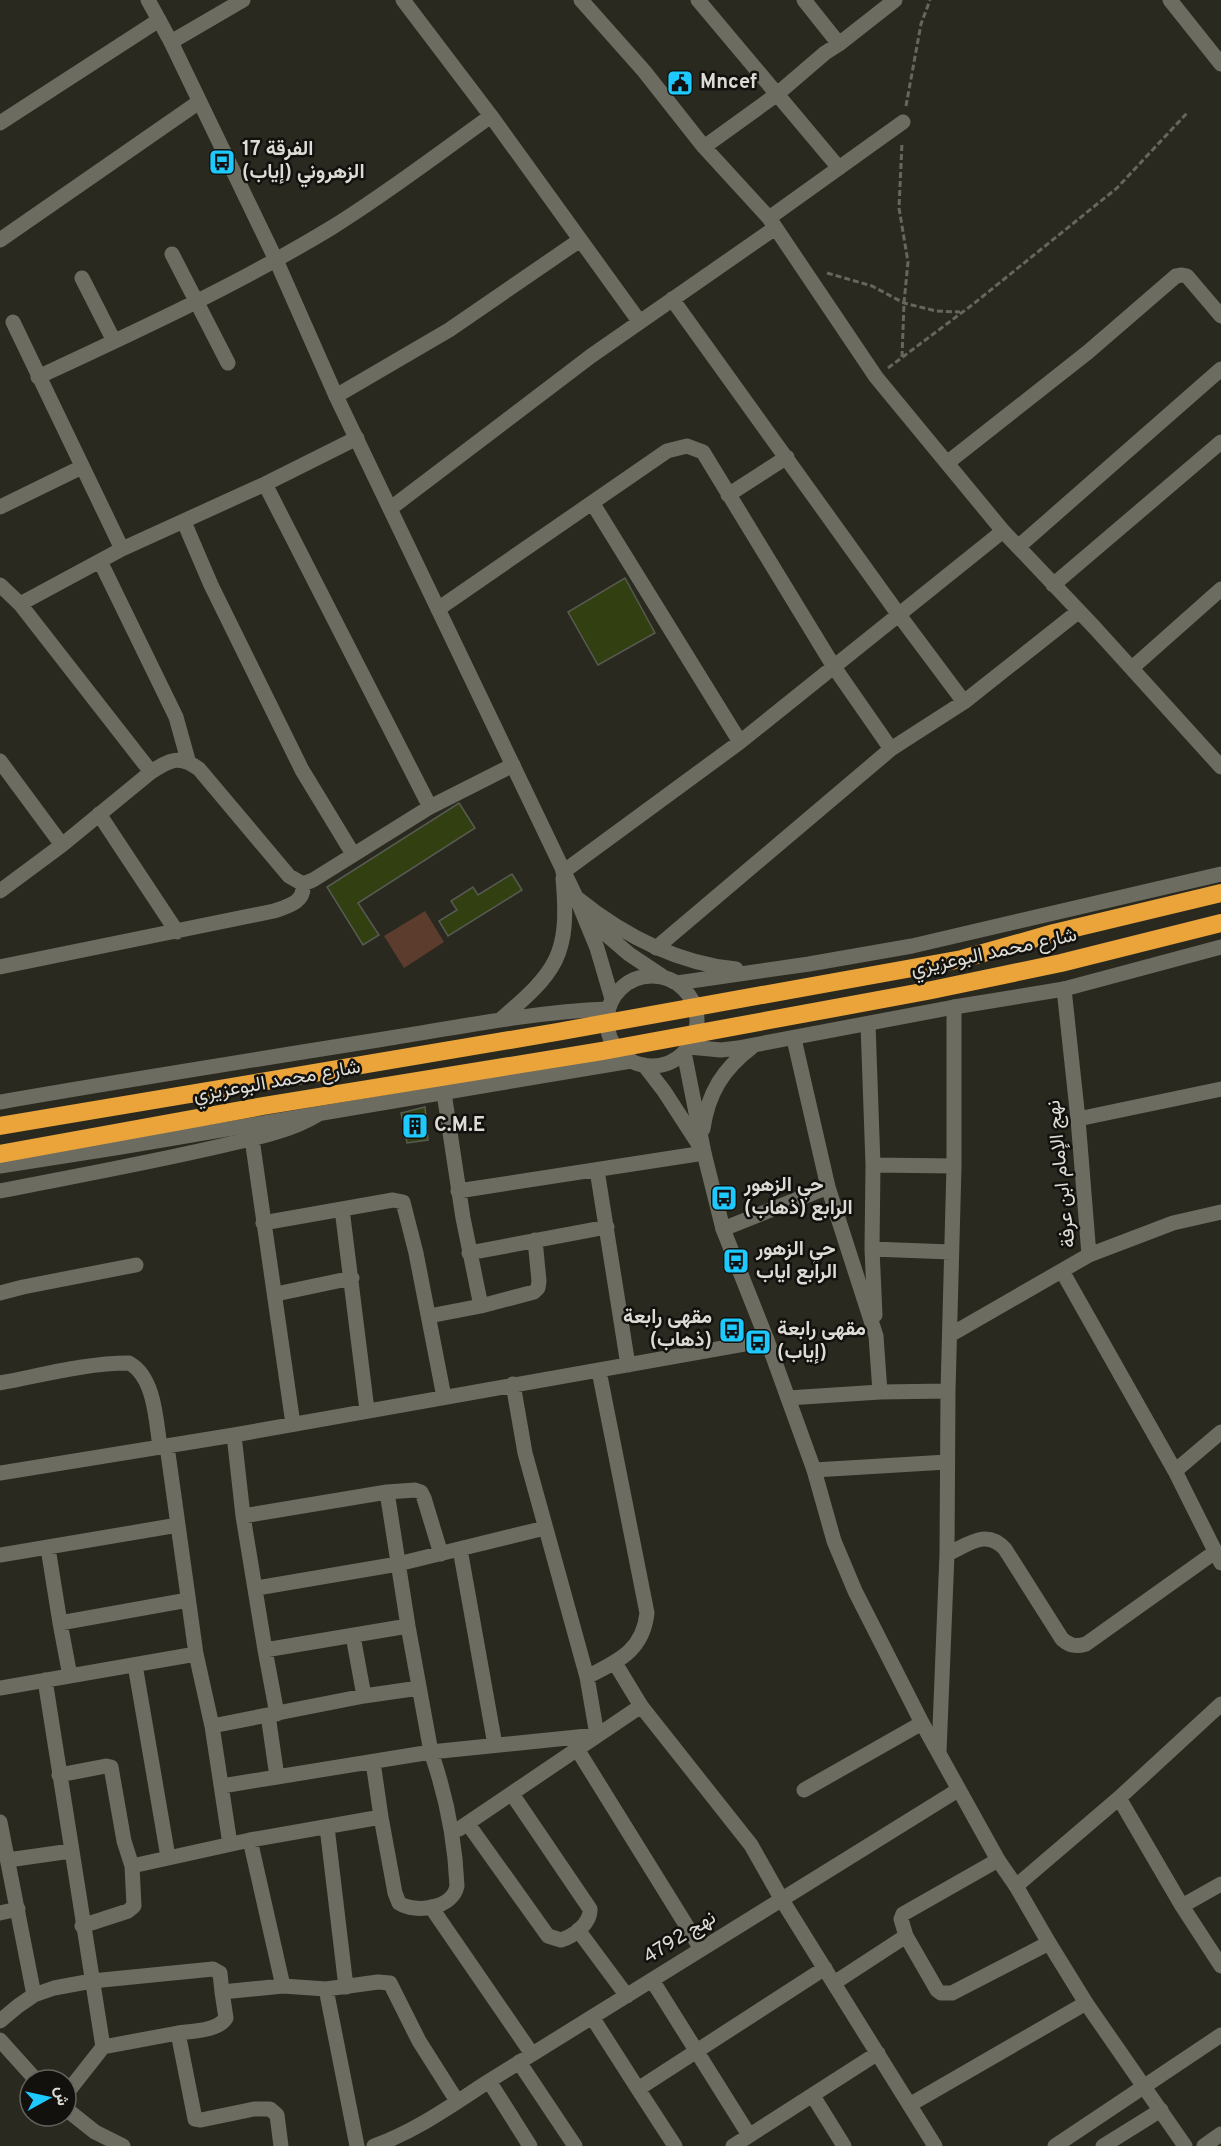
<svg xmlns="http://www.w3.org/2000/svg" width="1221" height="2146" viewBox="0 0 1221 2146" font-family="Overpass,Vazirmatn,sans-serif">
<rect width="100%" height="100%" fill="#2a2920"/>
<path fill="#5c3c2c" d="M425 911 444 942 404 968 384 936Z"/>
<path fill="#313f11" stroke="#575b52" stroke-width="1.5" d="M625 578 655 633 598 665 568 612Z
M459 803 475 828 358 903 379 935 363 945 327 887Z
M512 874 522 890 448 936 439 921 457 910 451 901 473 887 478 895Z
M425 1107 428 1140 407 1143 401 1113Z"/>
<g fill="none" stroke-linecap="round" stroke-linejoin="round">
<path stroke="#67665e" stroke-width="3" stroke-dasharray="6 3" stroke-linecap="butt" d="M906 106 921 24 930 0
M827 273 872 286 904 303 936 311 960 312
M902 357 904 303 908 262 899 208 902 143
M888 368 972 305 1117 188 1187 113"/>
<path stroke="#6d6c61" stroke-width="15" d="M403 0 491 116 639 321
M581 0 644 71 704 147 769 218 876 377 1003 531 1095 628 1221 767
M698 0 839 168
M1170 0 1221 64
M171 42 243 0
M839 44 895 0
M0 123 159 20
M704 147 776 95 825 53 839 44 804 0
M769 218 903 122
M0 240 199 102
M172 254 228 363
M82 278 114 341
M672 299 899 615 964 702
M13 322 122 549
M38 377C137 331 237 285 331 228 386 194 438 154 491 116
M336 396 449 330 580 240
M947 463 1088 352 1176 276 1182 275 1187 276 1221 316
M265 484 430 807
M728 495 787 457
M593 504 740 742
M0 507 82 467
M391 508 591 356 775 228
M184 522 211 585 302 770 353 854
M1018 547 1221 369
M100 561 176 717 188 760
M0 585 20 604 151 772
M1053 585 1221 442
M20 604 122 549 265 484 357 438
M438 609 667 451 687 446 703 452 834 667 891 749
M1132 668 1221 589
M0 761 62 845
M99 814 177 932
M563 872 740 742 1003 531
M0 891 62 845 151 772C170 760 179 754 199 769L289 876 303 884 313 880 430 807 513 765
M656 948 891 749 964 702 1079 611
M0 967 274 911C289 906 305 902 303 884
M1064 989 1078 1119 1089 1255 1173 1223 1221 1212
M868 1024 873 1165 872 1249 875 1315
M794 1039 828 1187 876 1336 880 1392
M444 1093 463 1218 481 1306
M1078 1119 1221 1089
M252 1139 293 1424
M873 1165 954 1166
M597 1170 628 1365
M0 1191C71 1177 142 1164 212 1148 248 1139 285 1134 317 1115
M458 1191 704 1153
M342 1209 367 1410
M263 1223 393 1200 403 1202 416 1253 444 1397
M723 1229 828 1187
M872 1249 951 1252
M469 1253 607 1227
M1062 1271 1175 1471 1221 1563
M0 1293 23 1287 136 1265
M276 1294 352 1278
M429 1316 481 1306 534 1292 538 1288 539 1281 535 1240
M950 1335 1089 1255
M0 1383C43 1375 86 1363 129 1363 155 1377 156 1421 160 1447
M788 1398 880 1392 948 1391
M234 1435 243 1516 265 1650 408 1626
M167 1446 196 1654 212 1726 230 1844
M814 1470 947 1462
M1175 1471 1221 1432
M0 1473 234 1435 767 1340
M243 1516 387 1492 415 1490 421 1492 424 1498 441 1554
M48 1548 60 1623
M460 1549 495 1745
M947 1554C968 1545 986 1528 1005 1549L1062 1639C1070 1646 1076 1647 1086 1644L1215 1552
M0 1555 178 1525
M257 1588 398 1564 545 1528
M353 1636 364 1696
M265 1650 277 1714
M615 1663 641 1706 751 1845 782 1900 935 2146
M135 1665 168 1857
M70 1676 60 1623 188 1600
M587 1677C618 1661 643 1651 647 1613L599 1371
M45 1680 103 2047
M0 1688 196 1654
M268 1715 277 1777 431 1752 408 1626 387 1492
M212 1726 364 1696 419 1688
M577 1749 701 1949
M939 1752 947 1554 948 1391 954 1166V1007
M59 1775 106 1766 111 1767 124 1841 132 1866
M222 1786 277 1777
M804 1790 922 1723
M1119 1798 1182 1906 1221 1966
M381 1817 395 1893 399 1903C416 1914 453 1908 457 1886 455 1840 446 1795 431 1752L597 1735 587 1677 525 1453 513 1384
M0 1822 34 1995
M468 1824 548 1936 561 1940C574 1936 591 1923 590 1909L512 1794
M327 1827 346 1987
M459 1829 641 1706
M250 1840 381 1817 373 1762
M8 1860 71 1851
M998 1860 903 1914 901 1919 906 1936 937 1990 941 1993H952L1049 1943
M1016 1886 1119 1798 1221 1704
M1182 1906 1221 1884
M431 1907 532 2054
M0 1913 18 1909
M82 1926 128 1911 134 1906 132 1866 250 1840 283 1986
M578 1930 627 1996
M652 1980 749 2135
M834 1983 906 1936
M326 1989 378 1982 390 1983 419 2041 457 2101
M592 2017 638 2089 825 1968
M0 2021 18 2006 34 1995 54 1988 92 1981 213 1969 220 1973 222 1992
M178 2033C192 2031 218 2031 226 2018L222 1992 283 1986 326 1989 357 2146
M0 2040 36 2080
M519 2062 575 2146
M638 2089 675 2146
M66 2094 103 2047 178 2033 195 2119 201 2120 254 2109H270L277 2115 281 2146
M813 2096 844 2146
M911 2104 1086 2003
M66 2109 95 2132 123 2146
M374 2146C416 2131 452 2105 489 2081
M530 2146 489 2081 958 1790
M733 2146 878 2053
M1055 2146 1221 2035
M1103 2146 1161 2110
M1204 2146 1221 2134"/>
<path stroke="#6d6c61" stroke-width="15" d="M148 0 171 42 276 260 336 396 576 897 597 948 612 999
M577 898C623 935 675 963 736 969
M587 918 629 954 662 976
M607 1021a45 45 0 1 1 90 0a45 45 0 1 1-90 0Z
M677 983 809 964 912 946 1221 874
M500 1020C557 971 570 956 563 878
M689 1047 721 1050 738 1048 954 1007 1064 989 1221 947
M684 1052 704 1153 723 1229 767 1340 814 1470 834 1541 855 1591 922 1723 998 1860 1016 1886 1049 1943 1086 2003 1185 2146
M644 1065 664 1091 699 1145
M0 1102C126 1080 252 1060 378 1040 454 1028 531 1012 608 1009
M703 1129C708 1093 723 1069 752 1047
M0 1166 121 1147 631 1061"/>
<path stroke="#eaa43a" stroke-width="18" d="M0 1126 557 1032 962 959 1054 933 1221 893
M0 1154 263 1106 602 1051 927 991 1061 963 1221 923"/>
</g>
<defs>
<symbol id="civic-square" viewBox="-11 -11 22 22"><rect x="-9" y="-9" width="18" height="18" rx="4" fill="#1dc9fd" stroke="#12110d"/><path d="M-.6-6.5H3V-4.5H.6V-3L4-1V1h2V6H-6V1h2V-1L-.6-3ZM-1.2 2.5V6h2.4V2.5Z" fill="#111"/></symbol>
<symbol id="bus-square" viewBox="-11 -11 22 22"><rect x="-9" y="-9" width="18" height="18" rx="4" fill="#1dc9fd" stroke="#12110d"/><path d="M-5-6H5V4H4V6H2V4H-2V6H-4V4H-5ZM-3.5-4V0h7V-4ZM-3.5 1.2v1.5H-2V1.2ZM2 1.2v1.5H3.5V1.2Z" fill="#111"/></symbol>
<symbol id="building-square" viewBox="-11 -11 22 22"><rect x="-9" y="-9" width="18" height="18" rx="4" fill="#1dc9fd" stroke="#12110d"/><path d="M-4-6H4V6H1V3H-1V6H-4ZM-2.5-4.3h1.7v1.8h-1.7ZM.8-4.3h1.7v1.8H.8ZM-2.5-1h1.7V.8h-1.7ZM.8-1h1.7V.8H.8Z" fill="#111"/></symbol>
</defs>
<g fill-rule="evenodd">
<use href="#civic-square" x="665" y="68" width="30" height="30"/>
<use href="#bus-square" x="207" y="147" width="30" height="30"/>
<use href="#building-square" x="400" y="1111" width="30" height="30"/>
<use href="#bus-square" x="709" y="1183" width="30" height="30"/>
<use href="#bus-square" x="721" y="1246" width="30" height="30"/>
<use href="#bus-square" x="717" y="1315" width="30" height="30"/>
<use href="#bus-square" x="743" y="1327" width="30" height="30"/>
</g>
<g text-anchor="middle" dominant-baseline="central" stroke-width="5" stroke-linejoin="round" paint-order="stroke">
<g font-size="20" font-weight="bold" fill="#dcdbd5" stroke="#12110d" text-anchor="start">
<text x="700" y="83">Mncef</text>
<text x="242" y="150">الفرقة 17<tspan x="242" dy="23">الزهروني (إياب)</tspan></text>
<text x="434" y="1126">C.M.E</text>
<text x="744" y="1186">حي الزهور<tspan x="744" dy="23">الرابع (ذهاب)</tspan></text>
<text x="756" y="1250">حي الزهور<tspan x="756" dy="23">الرابع اياب</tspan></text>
<text x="712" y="1318" text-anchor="end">مقهى رابعة<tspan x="712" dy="23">(ذهاب)</tspan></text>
<text x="777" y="1330">مقهى رابعة<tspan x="777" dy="23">(إياب)</tspan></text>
</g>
<g font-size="20" fill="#dcdbd5" stroke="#12110d">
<text transform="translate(994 953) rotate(-12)">شارع محمد البوعزيزي</text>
<text transform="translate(277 1082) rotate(-10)">شارع محمد البوعزيزي</text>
<text transform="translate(1062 1174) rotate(-96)">نهج الإمام ابن عرفة</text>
<text transform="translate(680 1938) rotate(-32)">نهج 4792</text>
</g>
</g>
<g transform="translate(48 2098) rotate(82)"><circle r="28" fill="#12110d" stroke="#63625d" stroke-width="1.5"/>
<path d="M0-4.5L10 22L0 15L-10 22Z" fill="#1dc9fd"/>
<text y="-9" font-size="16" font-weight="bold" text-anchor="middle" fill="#dcdbd5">ش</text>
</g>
</svg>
